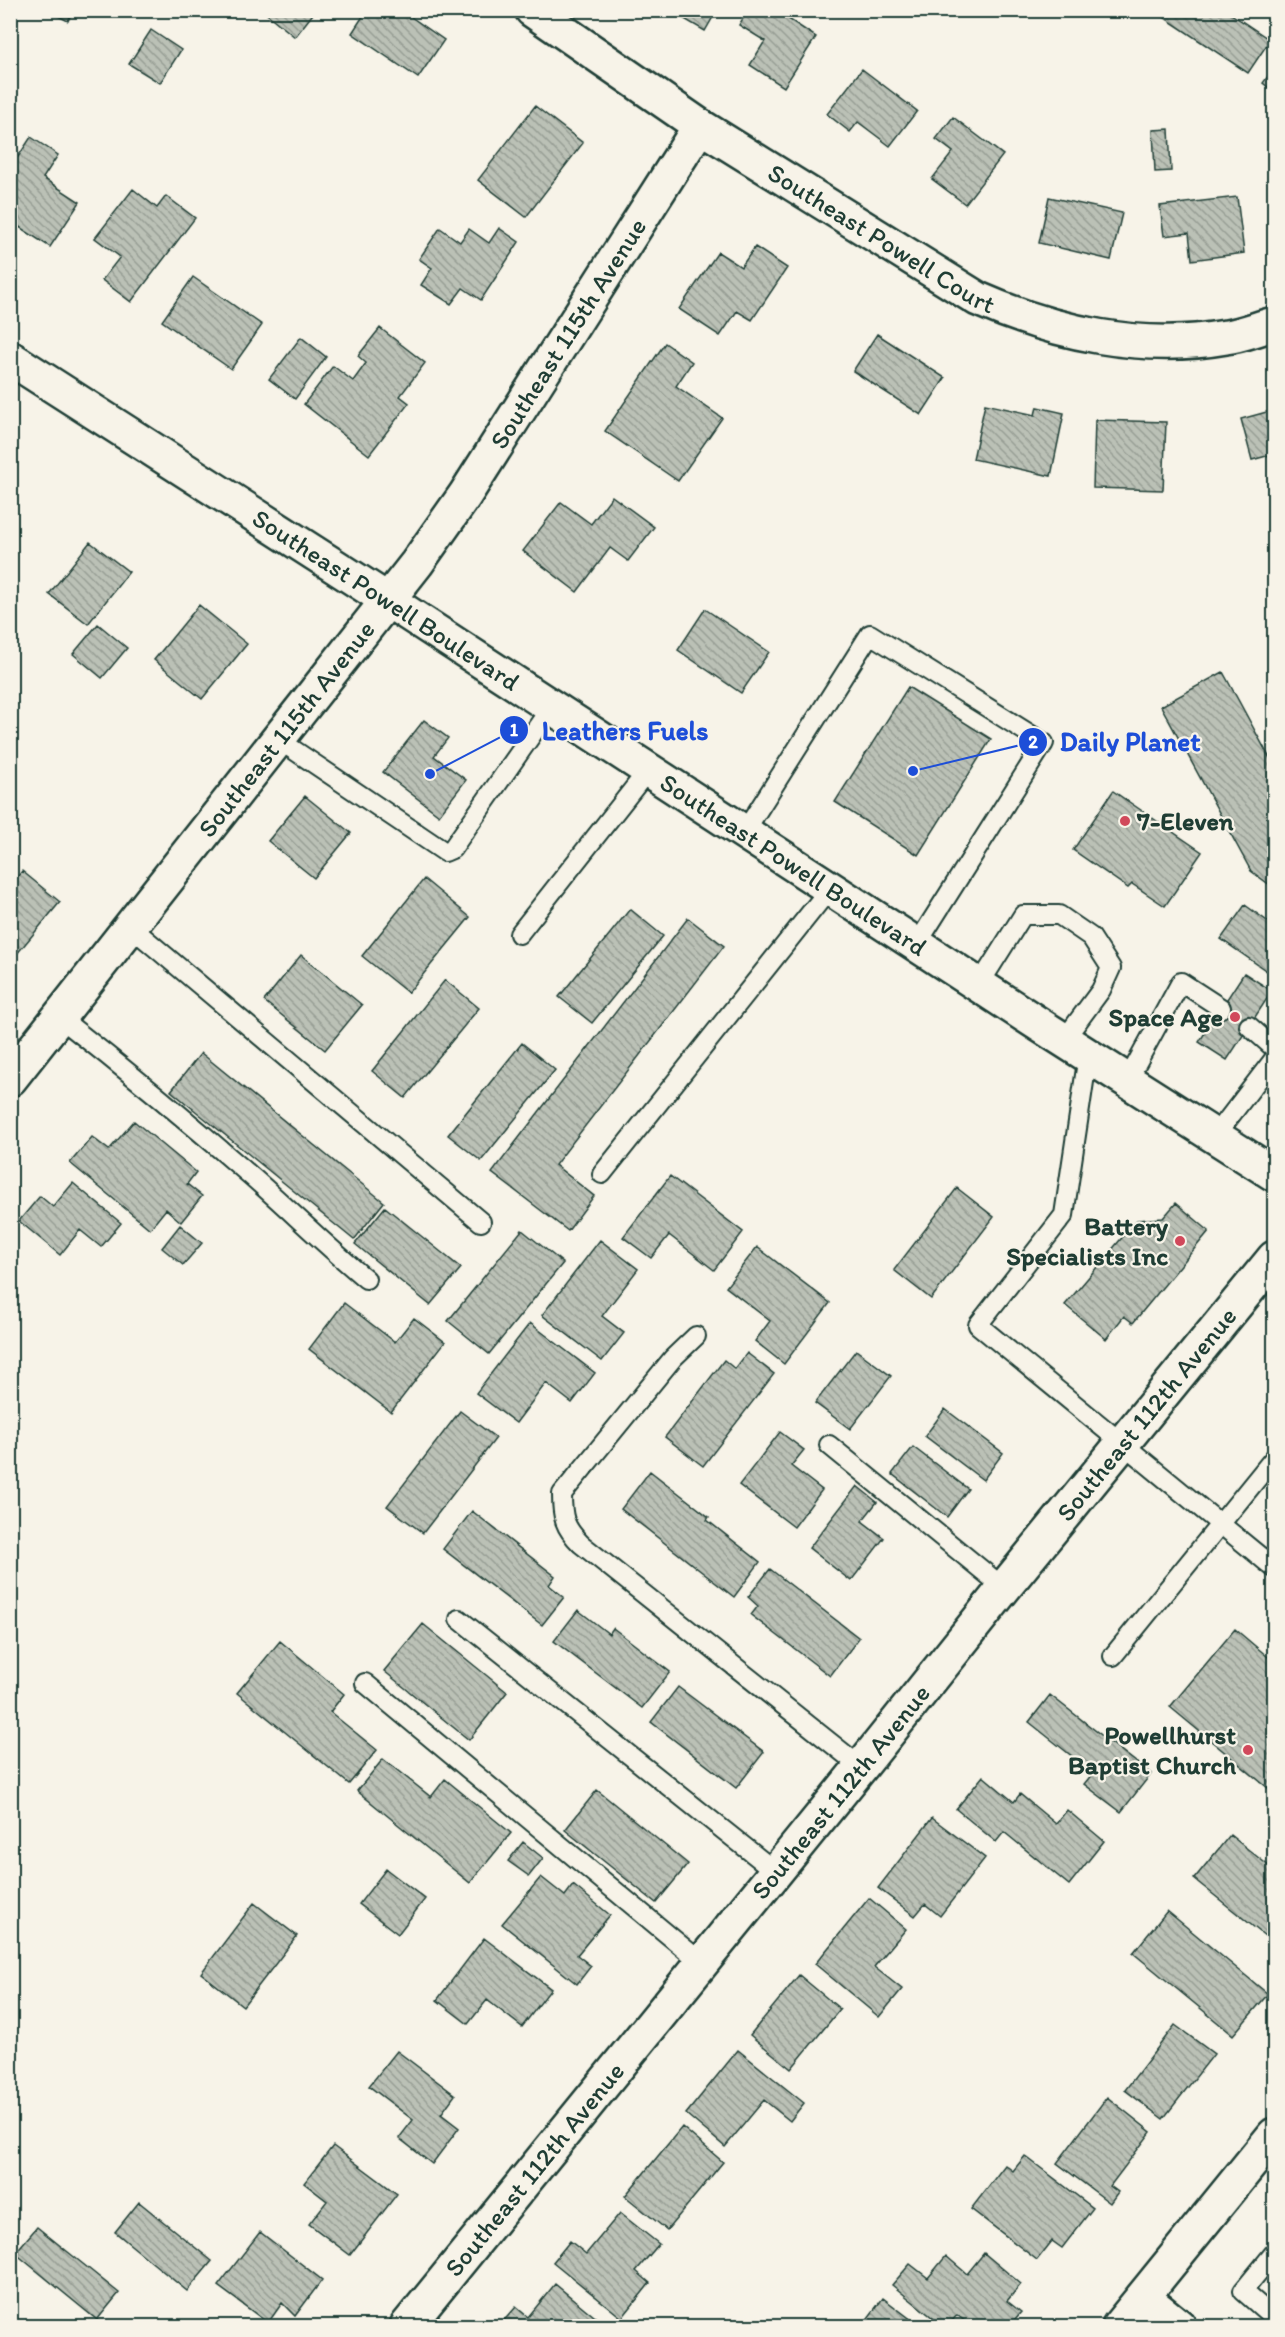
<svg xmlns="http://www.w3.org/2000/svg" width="1285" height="2337" viewBox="0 0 1285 2337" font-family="Itim,sans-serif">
<defs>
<pattern id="building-back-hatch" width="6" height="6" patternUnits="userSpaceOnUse" patternTransform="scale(1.5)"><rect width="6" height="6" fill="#bbc1b6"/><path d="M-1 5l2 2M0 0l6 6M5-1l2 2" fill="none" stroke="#979e95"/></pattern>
</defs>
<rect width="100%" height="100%" fill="#f7f3e8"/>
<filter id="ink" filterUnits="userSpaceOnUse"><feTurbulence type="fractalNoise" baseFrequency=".0167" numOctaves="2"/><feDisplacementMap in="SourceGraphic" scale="12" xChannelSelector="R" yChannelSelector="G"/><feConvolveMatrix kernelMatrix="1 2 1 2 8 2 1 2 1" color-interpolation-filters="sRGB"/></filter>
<g filter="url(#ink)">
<path fill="url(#building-back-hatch)" stroke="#1f3d34" stroke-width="1.5" d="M46 10H73L68 21Z
M262 10H316L295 37Z
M367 10H401L444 40 418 78 352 33Z
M669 10H717L705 31Z
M748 10H775L816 37 784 87 750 65 765 41 739 25Z
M1153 10H1225L1270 40 1248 73Z
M151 30 181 50 160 83 129 64Z
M1274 68V92L1263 83Z
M862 69 917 111 890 146 858 122 850 132 827 114Z
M535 106 583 143 526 217 478 180Z
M953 117 1003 155 965 204 932 179 953 152 936 139Z
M1169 129 1171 171 1155 172 1153 130Z
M31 137 58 155 43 178 80 202 50 247 10 221V152L18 157Z
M133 189 157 208 166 196 195 218 131 302 102 280 120 257 95 238Z
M1049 197 1122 213 1111 260 1039 243Z
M1237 197 1244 253 1192 260 1189 233 1164 236 1160 206Z
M440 228 460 242 469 229 489 243 499 228 519 242 481 300 463 288 451 304 421 285 432 268 419 259Z
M755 247 787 268 752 320 737 311 720 336 679 309 718 252 741 267Z
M193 277 262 325 231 369 162 321Z
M380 328 425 363 400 396 409 403 369 455 304 404 333 366 353 381 366 363 358 356Z
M877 334 945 378 921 415 853 371Z
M301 337 326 357 295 399 269 379Z
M665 343 692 362 676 386 722 418 678 481 605 431Z
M985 404 1035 415 1037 407 1064 413 1051 476 973 459Z
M1274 410V454L1252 460 1241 419Z
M1095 420 1166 422 1163 490 1093 488Z
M612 496 654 527 628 561 610 548 577 592 523 551 561 502 591 524Z
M90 542 129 572 88 624 49 594Z
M199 605 247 644 202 699 154 660Z
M705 609 769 652 741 693 678 650Z
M98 624 127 648 102 678 73 654Z
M1223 672 1274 766V888L1251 871 1161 706Z
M908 687 991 739 918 855 835 802Z
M424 720 448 738 434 756 466 780 439 815 383 772Z
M1113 791 1202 852 1165 906 1132 884 1128 888 1073 850Z
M305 796 351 833 314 878 268 841Z
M22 871 60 902 16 955 10 950V878L14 881Z
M424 879 470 917 408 993 362 956Z
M1245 905 1274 926V976L1221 939Z
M630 909 663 936 592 1023 559 997Z
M688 918 724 946 555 1165 594 1196 568 1231 492 1173Z
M301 955 362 1005 325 1050 264 1001Z
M1244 973 1272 991 1227 1060 1199 1042Z
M445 980 479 1008 405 1098 372 1071Z
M522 1043 555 1070 481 1161 448 1135Z
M201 1053 384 1202 354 1240 171 1091Z
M134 1121 196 1172 187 1184 202 1196 181 1222 166 1209 150 1229 70 1163 92 1137 109 1150Z
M670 1176 743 1232 714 1270 669 1235 651 1258 623 1237Z
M73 1183 121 1223 101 1247 80 1230 60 1255 19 1221 40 1196 53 1207Z
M957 1188 994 1217 931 1299 894 1270Z
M1176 1203 1209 1231 1133 1323 1124 1316 1106 1339 1065 1305 1137 1220 1163 1218Z
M385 1207 461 1268 430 1305 355 1244Z
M180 1225 202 1243 183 1265 162 1248Z
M522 1230 563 1263 489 1354 448 1321Z
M600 1240 638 1269 602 1316 624 1333 602 1361 542 1315Z
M757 1247 830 1303 784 1364 755 1341 770 1321 726 1287Z
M344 1303 395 1342 414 1318 445 1342 391 1412 309 1349Z
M530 1323 595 1373 572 1403 546 1383 516 1423 476 1393Z
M856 1350 891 1376 850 1429 815 1403Z
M747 1353 774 1374 703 1466 665 1437 724 1360 735 1369Z
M945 1409 1003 1453 983 1480 925 1436Z
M460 1411 496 1438 423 1533 387 1506Z
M780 1432 804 1450 791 1466 822 1490 794 1527 739 1485Z
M913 1447 968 1489 947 1517 892 1474Z
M650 1471 709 1517 707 1520 760 1562 734 1597 621 1509Z
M857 1486 877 1502 862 1521 884 1538 851 1581 809 1548Z
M472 1511 555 1576 549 1585 564 1597 542 1625 443 1549Z
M770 1569 859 1638 830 1676 751 1615 758 1606 748 1597Z
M578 1610 609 1634 613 1628 670 1672 642 1708 554 1641Z
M423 1624 507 1692 469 1740 384 1671Z
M1235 1629 1274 1662V1793L1170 1707Z
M280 1641 344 1694 330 1712 377 1750 349 1784 237 1693Z
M678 1687 764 1752 736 1788 651 1722Z
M1050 1695 1151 1774 1121 1812 1084 1784 1093 1773 1029 1722Z
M383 1759 431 1797 445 1779 511 1833 470 1883 357 1791Z
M983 1776 1014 1802 1020 1794 1056 1824 1067 1810 1104 1841 1069 1885 1004 1832 996 1842 956 1809Z
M597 1790 688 1864 656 1903 565 1830Z
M932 1818 985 1858 940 1916 925 1904 915 1916 878 1888Z
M1230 1835 1274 1870V1935L1270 1940 1194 1879Z
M523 1842 543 1858 529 1876 508 1861Z
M386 1869 425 1899 398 1934 359 1904Z
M541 1877 565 1896 573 1885 610 1915 577 1955 591 1966 577 1984 502 1924Z
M869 1898 906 1929 874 1967 902 1989 879 2017 815 1964Z
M254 1903 297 1936 243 2006 201 1973Z
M1167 1911 1268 1994 1233 2035 1133 1953Z
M484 1938 551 1989 522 2027 487 2000 468 2024 437 2000Z
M799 1975 840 2009 791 2069 750 2035Z
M1175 2025 1214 2054 1163 2119 1125 2090Z
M738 2050 804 2103 790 2121 764 2100 725 2147 686 2114Z
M397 2051 455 2095 441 2114 459 2128 432 2164 399 2138 413 2120 369 2086Z
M1107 2097 1151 2132 1110 2186 1118 2192 1110 2203 1057 2163Z
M682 2127 723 2162 667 2230 625 2196Z
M333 2146 397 2194 350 2255 309 2224 327 2201 304 2183Z
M1025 2156 1093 2208 1062 2248 1052 2241 1037 2260 971 2209 1005 2165 1013 2171Z
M139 2202 212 2261 187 2291 115 2232Z
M620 2213 659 2244 636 2271 650 2283 622 2318 553 2262 570 2241 586 2254Z
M37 2227 119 2293 97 2320 15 2253Z
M260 2232 322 2280 295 2316 282 2303 268 2323 218 2286Z
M984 2253 1021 2284 1007 2301 1021 2312 1009 2326H971L957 2315 948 2326H943L892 2285 910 2264 928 2278 946 2256 967 2274Z
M555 2284 606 2326H499L516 2307 528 2317Z
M883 2298 913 2321 909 2326H862Z"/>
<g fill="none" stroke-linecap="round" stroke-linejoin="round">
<defs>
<path id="lane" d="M279 740 445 852 452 849 552 706
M745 831 870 634 1044 743 917 944
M131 927 481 1222
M519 934 649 769
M979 985 1023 915H1059L1091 937 1111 968 1101 990 1064 1040
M59 1017C124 1068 188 1121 250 1175 289 1209 326 1246 366 1279
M1249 1026 1274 1048
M1088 1055 1064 1215 978 1325 1274 1568
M1127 1081 1181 982 1221 1008
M1215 1136 1274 1059
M602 1174 831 887
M696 1336 673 1358 562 1494C562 1517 564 1527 581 1544L861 1767
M829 1445 1004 1588
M459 1619 776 1872
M1113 1656 1274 1458
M365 1683 702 1963
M1274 2253 1243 2291 1274 2318"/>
<g id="street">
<path id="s1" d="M532 10 700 126 978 299C1055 333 1142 352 1226 337 1242 335 1258 328 1274 324"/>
<path id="s2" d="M10 1079 417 563 465 495 700 126"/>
<path d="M1143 2297 1179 2326"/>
<path d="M1119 2326 1274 2135"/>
</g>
<g id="secondary">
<path id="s3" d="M407 2326 861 1767 1004 1588 1274 1258"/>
</g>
<g id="primary">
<path id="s4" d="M10 358 389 601 1040 1025 1274 1174"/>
</g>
</defs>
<use href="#lane" stroke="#1f3d34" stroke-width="22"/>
<use href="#street" stroke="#1f3d34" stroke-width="38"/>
<use href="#secondary" stroke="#1f3d34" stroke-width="38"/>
<use href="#primary" stroke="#1f3d34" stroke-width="38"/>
<use href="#lane" stroke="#f7f3e8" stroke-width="18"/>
<use href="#street" stroke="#f7f3e8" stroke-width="33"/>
<use href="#secondary" stroke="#f7f3e8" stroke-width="33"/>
<use href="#primary" stroke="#f7f3e8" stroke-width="33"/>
</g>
</g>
<g fill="#d1495b" stroke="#f7f3e8" stroke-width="2">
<circle cx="1125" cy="821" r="6"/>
<circle cx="1235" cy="1017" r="6"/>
<circle cx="1180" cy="1241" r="6"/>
<circle cx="1248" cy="1750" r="6"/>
</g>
<g text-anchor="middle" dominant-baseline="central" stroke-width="4.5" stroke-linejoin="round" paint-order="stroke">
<g font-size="26" fill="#1f3d34" stroke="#f7f3e8">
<text stroke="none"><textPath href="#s1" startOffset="418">Southeast Powell Court</textPath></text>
<text stroke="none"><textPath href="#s2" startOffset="932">Southeast 115th Avenue</textPath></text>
<text stroke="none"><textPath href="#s4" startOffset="447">Southeast Powell Boulevard</textPath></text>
<text stroke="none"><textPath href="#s2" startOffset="446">Southeast 115th Avenue</textPath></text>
<text stroke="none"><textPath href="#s4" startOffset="933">Southeast Powell Boulevard</textPath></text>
<text stroke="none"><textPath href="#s3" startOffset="1174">Southeast 112th Avenue</textPath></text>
<text stroke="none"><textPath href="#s3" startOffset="688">Southeast 112th Avenue</textPath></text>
<text stroke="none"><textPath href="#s3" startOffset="202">Southeast 112th Avenue</textPath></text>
</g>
<g font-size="26" font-weight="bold" fill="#1f3d34" stroke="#f7f3e8" text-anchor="end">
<text x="1137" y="821" text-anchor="start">7-Eleven</text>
<text x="1223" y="1017">Space Age</text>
<text x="1168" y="1226">Battery<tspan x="1168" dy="30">Specialists Inc</tspan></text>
<text x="1236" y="1735">Powellhurst<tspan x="1236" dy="30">Baptist Church</tspan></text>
</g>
</g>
<path fill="none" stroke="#1d4ed8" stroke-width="2" d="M430 774L514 730M913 771L1033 742"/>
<g fill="#1d4ed8" stroke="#f7f3e8" stroke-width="2">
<circle cx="430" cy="774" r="6"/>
<circle cx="913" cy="771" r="6"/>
<circle cx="514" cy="730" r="15"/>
<circle cx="1033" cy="742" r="15"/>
</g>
<g font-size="18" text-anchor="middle" font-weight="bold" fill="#fff">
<text x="514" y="736">1</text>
<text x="1033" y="748">2</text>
</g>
<g font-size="27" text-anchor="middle" font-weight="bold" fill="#1d4ed8" stroke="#f7f3e8" stroke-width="4.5" stroke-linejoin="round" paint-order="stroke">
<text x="625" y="740">Leathers Fuels</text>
<text x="1130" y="751">Daily Planet</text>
</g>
<rect width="1285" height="2337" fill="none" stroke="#f7f3e8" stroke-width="36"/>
<rect x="18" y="18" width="1249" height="2301" fill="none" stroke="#1f3d34" stroke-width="2" filter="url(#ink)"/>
</svg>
